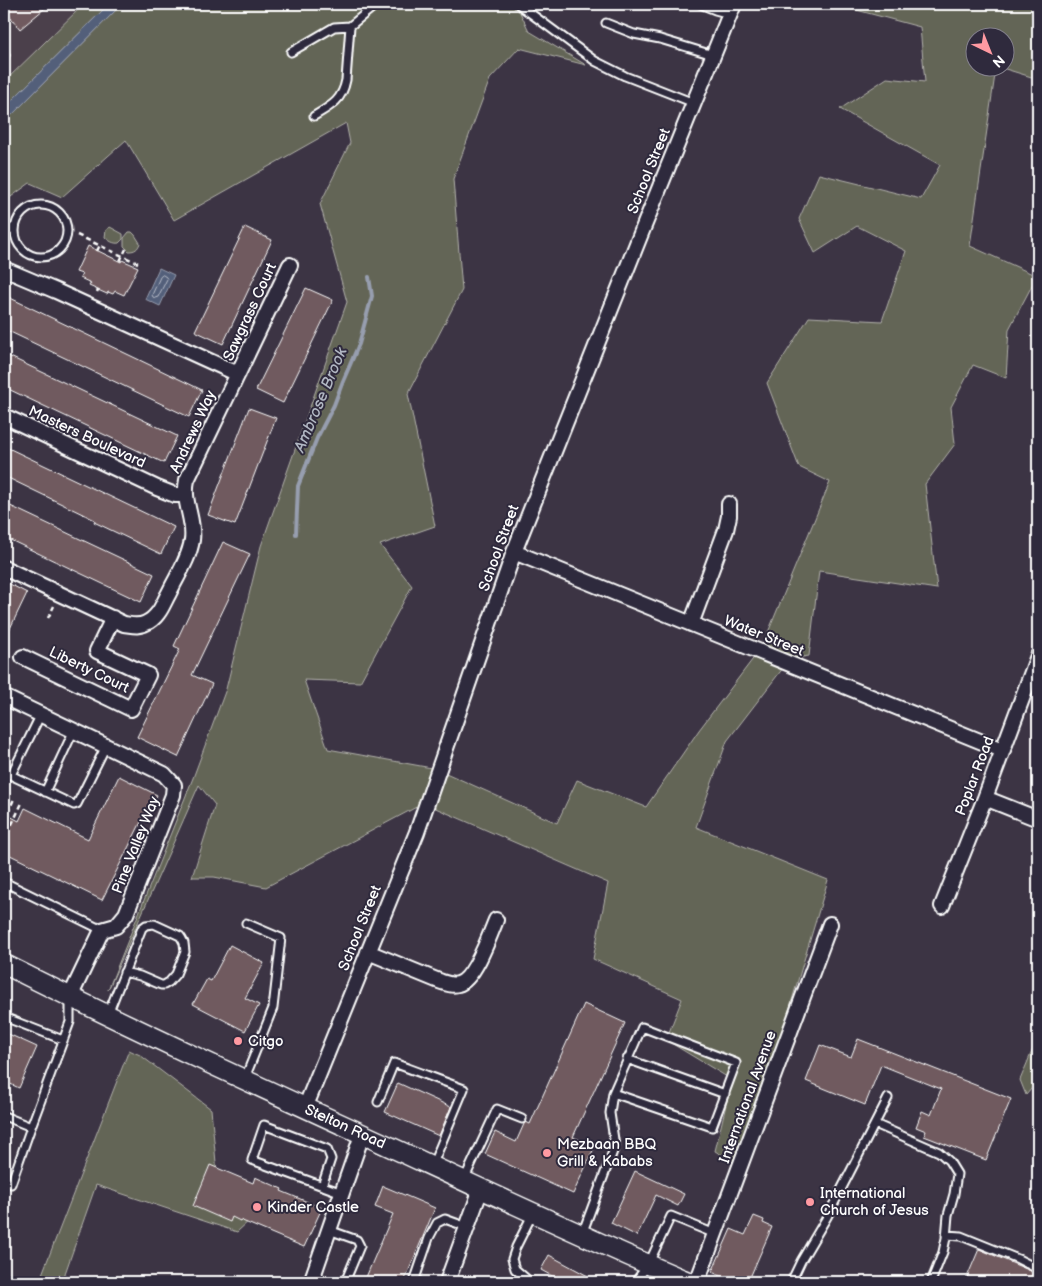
<svg xmlns="http://www.w3.org/2000/svg" width="1042" height="1286" viewBox="0 0 1042 1286" font-family="'Balsamiq Sans',sans-serif">
<rect width="100%" height="100%" fill="#3c3444"/>
<filter id="ink" filterUnits="userSpaceOnUse"><feTurbulence type="fractalNoise" baseFrequency=".02" numOctaves="2"/><feDisplacementMap in="SourceGraphic" scale="10" xChannelSelector="R" yChannelSelector="G"/><feConvolveMatrix kernelMatrix="1 2 1 2 8 2 1 2 1" color-interpolation-filters="sRGB"/></filter>
<g filter="url(#ink)">
<path fill="#4c3f4c" d="M4 4H84L4 82Z"/>
<path fill="#646557" stroke="#b2b2ab" d="M84 4H109L4 108V82Z
M122 4H516L529 31 586 65 519 48 490 79 453 179 462 290 408 394 435 526 380 545 412 586 360 682 304 680 328 749 437 769 557 823 577 780 646 807 699 730 762 647 830 482 799 467 767 383 809 317 882 321 906 251 857 226 815 253 799 219 819 174 921 199 940 165 840 109 887 78 925 82 920 27 834 4H1038V79L1002 68H1004V38H974V68H996L970 246 1037 276 1009 329 1006 378 973 365 951 407 955 444 925 484 937 589 819 571 809 656 790 659 727 741 696 827 828 880 742 1167 715 1151 732 1080 666 1040 682 999 593 959 608 883 424 803 266 887 214 877H192L215 805 199 785 108 990 193 778 226 689 261 546 347 302 320 204 350 143 346 123 174 220 126 140 62 197 30 183 4 202V123Z
M110 227 123 234V239L119 243C114 244 109 241 105 237L106 230Z
M129 232H132L135 235 140 243C138 249 135 251 129 251L124 246V238Z
M1038 1037V1081L1026 1095 1020 1080Z
M129 1050 140 1055 211 1109 218 1184 251 1219 237 1232 96 1185 62 1282H39Z"/>
<path fill="#525e7a" stroke="#979eaf" d="M109 4H122L4 123V108Z
M159 268 174 275 160 306 145 299Z"/>
<g fill="none" stroke-linecap="round" stroke-linejoin="round">
<path stroke="#babfca" stroke-width="1" d="M163 275 166 277 167 279 158 297 155 298 153 297 152 295 160 277Z"/>
<path stroke="#979eaf" stroke-width="4" d="M296 534 298 486 317 438 334 405 343 381 359 344 372 296 369 277"/>
</g>
<path fill="#705a5e" stroke="#fff" d="M4 4H50L20 29 4 9Z
M245 227 272 240 223 344 195 331Z
M88 246 121 262 122 260 138 267 124 295 115 291 113 294 108 292 107 294 89 286 91 283 80 278 82 274 76 272Z
M306 288 333 300 283 403 256 390Z
M4 295 202 390 189 417 4 329Z
M4 354 177 436 164 463 4 387Z
M249 408 276 418 235 525 208 515Z
M4 446 174 527 161 554 94 522 95 520 4 476Z
M4 503 154 574 141 602 4 537Z
M223 542 250 554 192 675 212 684 178 757 137 737 180 649 174 646Z
M4 581 27 593 4 641Z
M119 776 157 795 148 813 146 812 102 900 4 852V813L19 821 25 808 88 839Z
M230 945 264 963 245 998 259 1005 245 1031 193 1004 207 979 211 981Z
M584 1004 625 1023 573 1137 595 1146 573 1194 485 1154 495 1132 516 1142 524 1124 526 1122 530 1124Z
M4 1032 37 1047 19 1088 4 1081Z
M858 1039 1011 1099 986 1160 924 1136 926 1131 916 1127 922 1111 931 1115 941 1089 881 1065 865 1105 806 1081 820 1045 851 1057Z
M398 1083 451 1107 439 1136 385 1112Z
M210 1165 253 1183 255 1177 282 1189 281 1191 322 1208 304 1247 240 1220V1221L232 1217 230 1222 193 1206Z
M635 1171 684 1194 678 1206 656 1195 637 1236 611 1223Z
M383 1186 435 1208 404 1282H364L393 1214 375 1207Z
M754 1216 764 1220 763 1223 772 1227 748 1282H734L712 1272 731 1229 745 1235Z
M979 1249 1038 1274V1282H965Z
M549 1255 599 1282H563L541 1270Z"/>
<g fill="none" stroke-linecap="round" stroke-linejoin="round">
<defs>
<path id="lane" d="M518 4 595 61 625 76 694 103
M700 4 715 10 730 14
M606 23 634 34 660 39 713 55
M4 52 5 55 4 58
M291 52 334 27 350 26 377 4
M314 116C331 106 342 101 346 80L350 26
M15 231a26 26 0 1 1 52 0a26 26 0 1 1-52 0Z
M4 235 14 227
M4 772 74 805 77 804 106 746
M11 775 41 714
M45 792 74 730
M4 882 102 930
M108 1014 142 928 146 925 154 924 180 936 182 939 184 943 185 952 176 974 169 982 164 985H161L140 976 124 972
M4 1017 63 1040
M627 1059 725 1094
M245 1078 273 1008 281 938 246 923
M378 1102 394 1063 464 1089 432 1166
M4 1116 31 1127
M875 1124 939 1152 949 1161 957 1174 954 1194 948 1215 946 1238 943 1252 931 1282
M464 1180 497 1109 522 1119
M11 1184 31 1127 70 1022V998
M322 1186 331 1159 327 1149 264 1125 252 1160 342 1193
M329 1230 357 1240 360 1246 345 1282
M582 1234 615 1146 610 1113 613 1093 642 1027 736 1063 712 1127 613 1093
M946 1235 961 1236 1018 1259 1038 1269
M414 1282 429 1238 437 1223 445 1219 467 1227
M530 1282 515 1269 512 1259 516 1247 533 1213
M635 1282 648 1265 671 1216 715 1234
M791 1282 801 1261 827 1217 888 1098"/>
<path id="street" d="M4 269 56 291 238 374
M4 416 157 488 175 495H185
M514 552 1002 750
M4 568 124 624C132 625 139 627 146 623 151 621 155 617 158 613 162 608 165 600 169 593 177 576 189 559 192 540 195 520 182 502 187 480L290 265
M691 624 726 530 729 516V504
M23 657 131 709 148 675 97 651 113 618
M4 697 164 774 174 785 173 795 126 914 116 926 102 930 70 997
M985 798 1038 819
M942 906 985 798 1038 656
M368 952 439 981C445 983 452 986 458 984 474 980 490 935 496 920
M305 1108 417 832 514 552 640 236 734 4
M311 1282 362 1135
M447 1282 481 1189
M697 1282 830 924"/>
<g id="secondary">
<path id="s1" d="M4 964C133 1029 264 1089 395 1149 492 1194 590 1240 689 1282"/>
</g>
</defs>
<use href="#lane" stroke="#fff" stroke-width="11"/>
<use href="#street" stroke="#fff" stroke-width="18"/>
<use href="#secondary" stroke="#fff" stroke-width="22"/>
<path stroke="#fff" stroke-width="2.5" stroke-dasharray="5 4" stroke-linecap="butt" d="M77 235 138 263
M97 251 100 245
M120 261 126 249
M97 292 98 290
M48 618 54 606
M4 821 14 799
M4 841 22 803"/>
<use href="#lane" stroke="#2f2a3d" stroke-width="7"/>
<use href="#street" stroke="#2f2a3d" stroke-width="14"/>
<use href="#secondary" stroke="#2f2a3d" stroke-width="19"/>
</g>
</g>
<g fill="#ff9aa2" stroke="#2f2a3d" stroke-width="2">
<circle cx="238" cy="1041" r="5"/>
<circle cx="547" cy="1153" r="5"/>
<circle cx="810" cy="1202" r="5"/>
<circle cx="257" cy="1207" r="5"/>
</g>
<g text-anchor="middle" dominant-baseline="central" stroke-width="4" stroke-linejoin="round" paint-order="stroke">
<g font-size="15" fill="#fff" stroke="#2f2a3d">
<text transform="translate(649 171) rotate(-68)">School Street</text>
<text transform="translate(250 312) rotate(-65)">Sawgrass Court</text>
<text transform="translate(193 432) rotate(-65)">Andrews Way</text>
<text transform="translate(87 437) rotate(25)">Masters Boulevard</text>
<text transform="translate(499 548) rotate(-70)">School Street</text>
<text transform="translate(764 636) rotate(22)">Water Street</text>
<text transform="translate(89 670) rotate(26)">Liberty Court</text>
<text transform="translate(975 776) rotate(-69)">Poplar Road</text>
<text transform="translate(136 845) rotate(-68)">Pine Valley Way</text>
<text transform="translate(360 928) rotate(-68)">School Street</text>
<text transform="translate(748 1097) rotate(-70)">International Avenue</text>
<text stroke="none"><textPath href="#s1" startOffset="378">Stelton Road</textPath></text>
</g>
<g font-size="15" fill="#fff" stroke="#2f2a3d" text-anchor="start">
<text x="248" y="1041">Citgo</text>
<text x="557" y="1144">Mezbaan BBQ<tspan x="557" dy="17">Grill &amp; Kababs</tspan></text>
<text x="820" y="1193">International<tspan x="820" dy="17">Church of Jesus</tspan></text>
<text x="267" y="1207">Kinder Castle</text>
</g>
<g font-size="16" font-style="italic" fill="#b1b7c3" stroke="#2f2a3d">
<text transform="translate(321 400) rotate(-67)">Ambrose Brook</text>
</g>
</g>
<rect width="1042" height="1286" fill="none" stroke="#2f2a3d" stroke-width="20"/>
<rect x="10" y="10" width="1022" height="1266" fill="none" stroke="#fff" stroke-width="2" filter="url(#ink)"/>
<g transform="translate(990 52) rotate(137)"><circle r="24" fill="#2f2a3d" stroke="#827f8b"/>
<path d="M0-4L9 19L0 12L-9 19Z" fill="#ff9aa2"/>
<text y="-8" font-size="14" font-weight="bold" text-anchor="middle" fill="#ffffff">N</text>
</g>
</svg>
